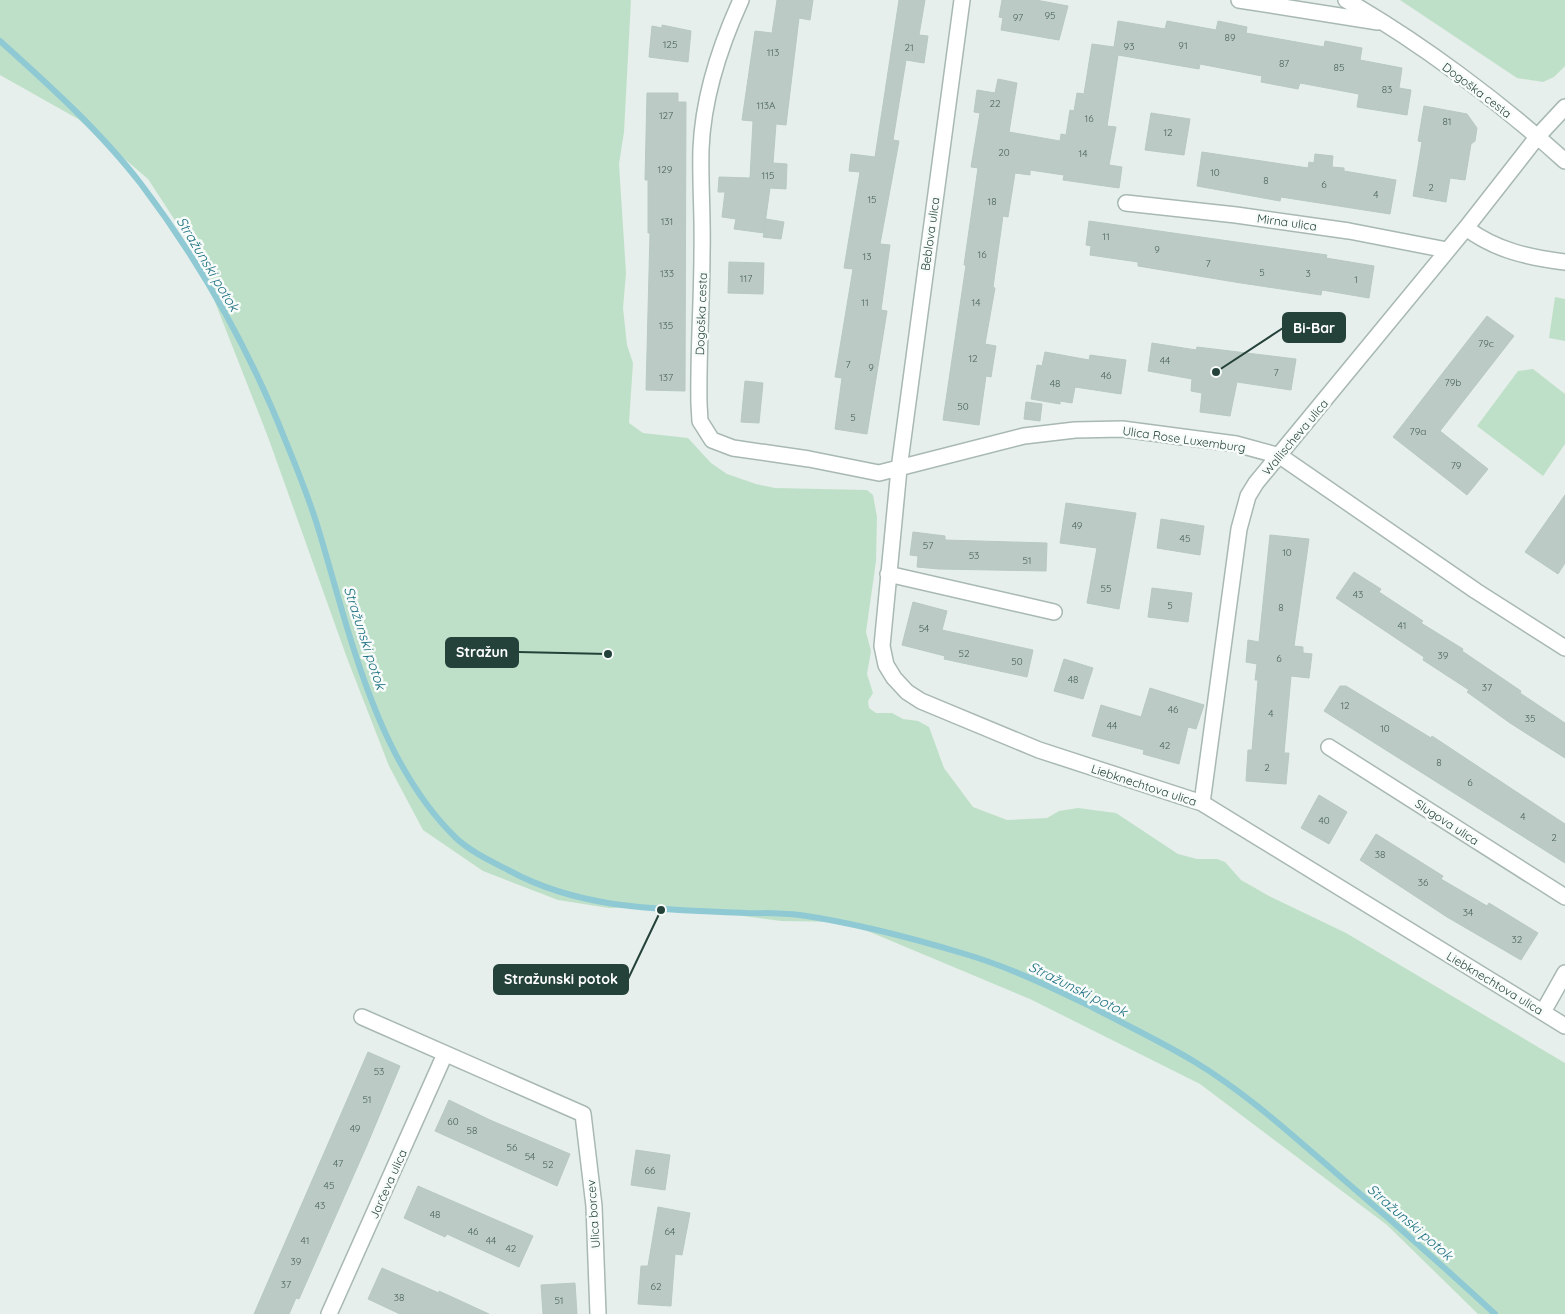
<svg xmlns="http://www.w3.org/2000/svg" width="1565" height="1314" viewBox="0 0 1565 1314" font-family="Quicksand,sans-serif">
<rect width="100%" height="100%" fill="#e6efeb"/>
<path fill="#bfe0c8" d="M0 0H631L624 132 619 164 626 273 623 308 627 345 633 363 629 423 643 433 688 438 711 463 727 474 756 484 775 488 867 490 873 495 877 517 876 561 866 632 871 651 867 674 873 693 868 701 869 708 876 713H892L903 719 918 721 929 727 944 768 973 807 1007 820 1047 818 1059 811 1078 808 1116 813 1178 854 1197 859H1217L1225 862 1241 880 1269 896 1346 933 1565 1063V1314H1478L1387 1225 1200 1084 1030 999 846 922 781 921 707 911 641 907 609 908 558 900 483 871 423 830 389 766 347 658 268 437 195 251 148 179 78 119 0 75Z
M1400 0H1565V66L1554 77 1543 82 1517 78Z
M1555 297 1565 299V341L1549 338Z
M1533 369 1565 394V444L1543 476 1477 426 1518 371Z"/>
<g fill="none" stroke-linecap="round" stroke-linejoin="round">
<path stroke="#8ec9d4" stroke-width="6" d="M0 41C49 85 101 132 141 184 200 262 250 351 286 442 298 471 310 501 319 531 350 634 376 760 456 838 471 852 491 861 510 871 584 911 665 909 747 913 765 913 783 913 800 915 855 923 912 938 965 954 1009 967 1051 987 1092 1007 1126 1025 1162 1042 1195 1062 1246 1093 1291 1134 1336 1173 1390 1219 1443 1266 1495 1314"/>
</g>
<path fill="#bbcac4" stroke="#b8c9c2" d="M777 0H813L810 20 799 18 786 125 776 124 773 163 787 164 786 189 770 188 764 231 766 219 784 222 781 239 763 237 764 233 734 229 736 219 722 217 725 192H718L719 177 750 178 753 121 742 120 755 31 772 33Z
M899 0H925L919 35 928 36 924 63 906 60 893 140 899 141 880 244 890 245 881 310 887 311 867 434 835 429 842 378 835 377 853 269 844 268 860 172 849 171 851 154 875 157Z
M1002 0H1036L1068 6 1059 40 1001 30 1003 18 999 17Z
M1118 21 1165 29 1167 21 1216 30 1218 21 1247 27 1246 33 1324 47 1325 41 1362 48 1360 60 1402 68 1399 88 1411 90 1407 115 1357 107 1359 94 1300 83 1298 89 1261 82 1262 76 1200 64 1199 69 1118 55 1107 126 1116 127 1109 165 1122 167 1119 188 1063 180 1064 175 1030 170V175L1015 173 1008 217 1003 216 993 287 995 288 985 344 996 346 991 377 986 376 979 425 943 420 966 265H964L978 168 971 167 980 113 974 112 977 90 995 93 998 79 1017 83 1009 132 1060 141 1061 134 1066 135 1070 110 1074 111 1077 93 1084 94 1092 44 1114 47Z
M662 25 691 31 688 62 649 57 652 26 662 28Z
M647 93H678V102H686L685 391 646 390 650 233H648V180H645Z
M1424 106 1467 114 1477 128 1475 141 1471 144 1465 180 1450 178 1446 202 1413 196 1422 142 1418 141Z
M1151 113 1190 119 1184 155 1145 150Z
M1202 152 1308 168 1309 162 1314 163 1315 154 1333 156 1332 167 1344 168V171L1396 180 1390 214 1281 197 1280 201 1197 186Z
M1089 221 1327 255 1326 258 1374 266 1369 298 1322 290 1321 295 1241 283 1138 266V262L1090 255 1091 246 1086 245Z
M729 262 764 263 763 294 728 293Z
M1487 316 1514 336 1440 431 1488 469 1467 495 1393 437Z
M1152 343 1196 350 1197 347 1296 359 1291 390 1237 382 1230 416 1200 412 1202 393 1191 391 1192 379 1148 371Z
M1045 352 1089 360 1090 355 1126 360 1121 394 1075 387 1072 403 1060 401V404L1031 399 1037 365 1042 366Z
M745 381 763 383 759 423 741 422Z
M1026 402 1042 404 1040 421 1024 419Z
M1565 495V563L1558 574 1525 552Z
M1066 503 1136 513 1119 609 1087 603 1097 548 1060 543Z
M1161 519 1204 526 1200 555 1157 548Z
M913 532 945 536V540L1047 543 1046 571 939 569 917 567 918 556 910 555Z
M1270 535 1309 539 1294 646 1303 647V653L1312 654 1309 678 1291 676 1284 753H1289L1286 784 1246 781 1248 750H1252L1258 680H1255L1257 664 1246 662 1248 640 1259 642Z
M1354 572 1381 589 1379 592 1423 621 1421 623 1463 649 1462 651 1521 691 1520 693 1565 723V758L1510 723 1467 692 1469 690 1423 660 1424 657 1336 598Z
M1152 588 1192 593 1188 622 1148 617Z
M913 602 947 611 942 630 1033 650 1027 677 944 659 945 656 902 645Z
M1064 659 1093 668 1083 699 1054 691Z
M1340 686H1346L1431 738 1432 736 1565 824V863L1324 711Z
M1150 688 1204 705 1196 729 1188 727 1179 764 1143 754 1144 750 1092 736 1101 705 1141 717Z
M1319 795 1347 812 1329 844 1301 828Z
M1376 834 1443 876 1441 879 1487 906 1489 903 1538 933 1521 960 1447 917 1360 860Z
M368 1052 400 1066 367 1145 299 1299 296 1298 289 1314H254Z
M449 1100 490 1120 570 1154 557 1186 435 1131Z
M636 1150 670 1155 665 1190 631 1185Z
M418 1186 533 1236 519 1267 447 1234 445 1237 404 1218Z
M658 1207 690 1213 682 1255 675 1254 671 1306 638 1304 641 1266H648Z
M382 1268 439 1293V1291L489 1314H400L368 1299Z
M575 1283 577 1314H543L541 1285Z"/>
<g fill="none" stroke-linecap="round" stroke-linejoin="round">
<defs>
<path id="minor" d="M741 0C720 46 703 98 701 149 700 183 703 218 702 252 702 302 698 353 699 404L700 421 712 440 733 448 809 459 879 473 1024 436 1075 430 1122 429 1236 444 1280 456 1476 591 1565 648
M962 0 899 469 882 646 886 665 894 678 907 692 921 701 1039 750 1202 803 1565 1026
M1239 0 1378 22
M1346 0C1421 43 1501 103 1565 161
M1126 203 1236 215 1349 231 1447 250
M1466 228C1497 251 1528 257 1565 262
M888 574 1054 612
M1329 747 1565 897
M1202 803 1239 529 1248 496 1256 483 1466 228 1538 136 1565 107
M1543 1012 1565 973
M362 1017 583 1114 594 1206 598 1314
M329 1314 445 1054"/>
</defs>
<use href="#minor" stroke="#a8b8b2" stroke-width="18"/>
<use href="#minor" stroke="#fff" stroke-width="15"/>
</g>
<g text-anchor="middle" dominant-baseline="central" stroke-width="5" stroke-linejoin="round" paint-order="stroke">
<g font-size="10" fill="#4a645c">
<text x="1050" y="15">95</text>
<text x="1018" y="17">97</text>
<text x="1230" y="37">89</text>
<text x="670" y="44">125</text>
<text x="1183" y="45">91</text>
<text x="1129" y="46">93</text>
<text x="909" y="47">21</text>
<text x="773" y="52">113</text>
<text x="1284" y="63">87</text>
<text x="1339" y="67">85</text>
<text x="1387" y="89">83</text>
<text x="995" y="103">22</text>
<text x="766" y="105">113A</text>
<text x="666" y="115">127</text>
<text x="1089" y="118">16</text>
<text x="1447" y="121">81</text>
<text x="1168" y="132">12</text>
<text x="1004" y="152">20</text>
<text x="1083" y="153">14</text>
<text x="665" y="169">129</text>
<text x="1215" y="172">10</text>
<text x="768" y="175">115</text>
<text x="1266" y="180">8</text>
<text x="1324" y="184">6</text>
<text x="1431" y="187">2</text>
<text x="1376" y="194">4</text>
<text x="872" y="199">15</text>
<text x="992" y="201">18</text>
<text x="667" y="221">131</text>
<text x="1106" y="236">11</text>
<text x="1157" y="249">9</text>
<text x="982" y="254">16</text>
<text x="867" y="256">13</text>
<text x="1208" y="263">7</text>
<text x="1262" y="272">5</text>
<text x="667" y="273">133</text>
<text x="1308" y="273">3</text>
<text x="746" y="278">117</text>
<text x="1356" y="279">1</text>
<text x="865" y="302">11</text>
<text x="976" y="302">14</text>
<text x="666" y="325">135</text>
<text x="1486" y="343">79c</text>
<text x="973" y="358">12</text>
<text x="1165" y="360">44</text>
<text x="848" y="364">7</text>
<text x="871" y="367">9</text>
<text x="1276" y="372">7</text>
<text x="1106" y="375">46</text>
<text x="666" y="377">137</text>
<text x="1453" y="382">79b</text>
<text x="1055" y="383">48</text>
<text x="963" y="406">50</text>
<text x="853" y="417">5</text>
<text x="1418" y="431">79a</text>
<text x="1456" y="465">79</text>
<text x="1077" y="525">49</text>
<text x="1185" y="538">45</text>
<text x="928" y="545">57</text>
<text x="1287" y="552">10</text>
<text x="974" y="555">53</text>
<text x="1027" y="560">51</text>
<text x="1106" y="588">55</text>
<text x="1358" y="594">43</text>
<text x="1170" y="605">5</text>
<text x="1281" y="607">8</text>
<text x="1402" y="625">41</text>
<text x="924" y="628">54</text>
<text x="964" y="653">52</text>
<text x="1443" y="655">39</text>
<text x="1279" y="658">6</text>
<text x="1017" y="661">50</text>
<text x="1073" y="679">48</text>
<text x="1487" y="687">37</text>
<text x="1345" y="705">12</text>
<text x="1173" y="709">46</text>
<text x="1271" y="713">4</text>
<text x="1530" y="718">35</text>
<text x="1112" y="725">44</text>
<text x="1385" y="728">10</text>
<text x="1165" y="745">42</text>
<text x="1439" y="762">8</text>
<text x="1267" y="767">2</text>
<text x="1470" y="782">6</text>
<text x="1523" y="816">4</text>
<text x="1324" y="820">40</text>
<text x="1554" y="837">2</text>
<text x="1380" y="854">38</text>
<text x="1423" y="882">36</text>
<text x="1468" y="912">34</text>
<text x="1517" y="939">32</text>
<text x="379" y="1071">53</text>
<text x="367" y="1099">51</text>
<text x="453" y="1121">60</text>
<text x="355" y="1128">49</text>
<text x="472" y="1130">58</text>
<text x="512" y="1147">56</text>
<text x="530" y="1156">54</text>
<text x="338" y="1163">47</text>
<text x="548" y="1164">52</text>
<text x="650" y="1170">66</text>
<text x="329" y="1185">45</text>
<text x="320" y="1205">43</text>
<text x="435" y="1214">48</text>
<text x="473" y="1231">46</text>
<text x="670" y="1231">64</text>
<text x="305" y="1240">41</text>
<text x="491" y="1240">44</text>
<text x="511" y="1248">42</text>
<text x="296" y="1261">39</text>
<text x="286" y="1284">37</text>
<text x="656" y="1286">62</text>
<text x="399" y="1297">38</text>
<text x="559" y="1300">51</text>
</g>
<g font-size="12" fill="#24423a" stroke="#f7fbf9">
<text transform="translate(1477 90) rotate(37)">Dogoška cesta</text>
<text transform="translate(1287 222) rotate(8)">Mirna ulica</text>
<text transform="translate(930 234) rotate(-82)">Beblova ulica</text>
<text transform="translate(701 314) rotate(-88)">Dogoška cesta</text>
<text transform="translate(1295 437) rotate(-50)">Wallischeva ulica</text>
<text transform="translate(1184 439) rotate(8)">Ulica Rose Luxemburg</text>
<text transform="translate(1144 785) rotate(18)">Liebknechtova ulica</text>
<text transform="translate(1447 822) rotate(33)">Slugova ulica</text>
<text transform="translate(1495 983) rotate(31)">Liebknechtova ulica</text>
<text transform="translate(388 1184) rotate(-66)">Jarčeva ulica</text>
<text transform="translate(593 1214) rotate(-94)">Ulica borcev</text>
</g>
<g font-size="14" font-style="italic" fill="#1c6f80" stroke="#f7fbf9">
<text transform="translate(208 264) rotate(59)">Stražunski potok</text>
<text transform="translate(365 638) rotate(72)">Stražunski potok</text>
<text transform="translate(1078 989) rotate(26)">Stražunski potok</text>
<text transform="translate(1410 1222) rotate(41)">Stražunski potok</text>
</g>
</g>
<path fill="none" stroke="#24423a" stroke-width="2" d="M1216 372L1283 328M608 654L518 652M661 910L628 979"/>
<g fill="#24423a" stroke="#f7fbf9" stroke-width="2">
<circle cx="1216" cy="372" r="5"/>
<circle cx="608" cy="654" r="5"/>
<circle cx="661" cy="910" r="5"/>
</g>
<g fill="#24423a" stroke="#24423a" stroke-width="2">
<rect x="1283" y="313" width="62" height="29" rx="5"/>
<rect x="446" y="638" width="72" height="29" rx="5"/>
<rect x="494" y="965" width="134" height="29" rx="5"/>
</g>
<g font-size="14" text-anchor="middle" font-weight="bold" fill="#fff">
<text x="1314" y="333">Bi-Bar</text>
<text x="482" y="657">Stražun</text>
<text x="561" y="984">Stražunski potok</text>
</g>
</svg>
